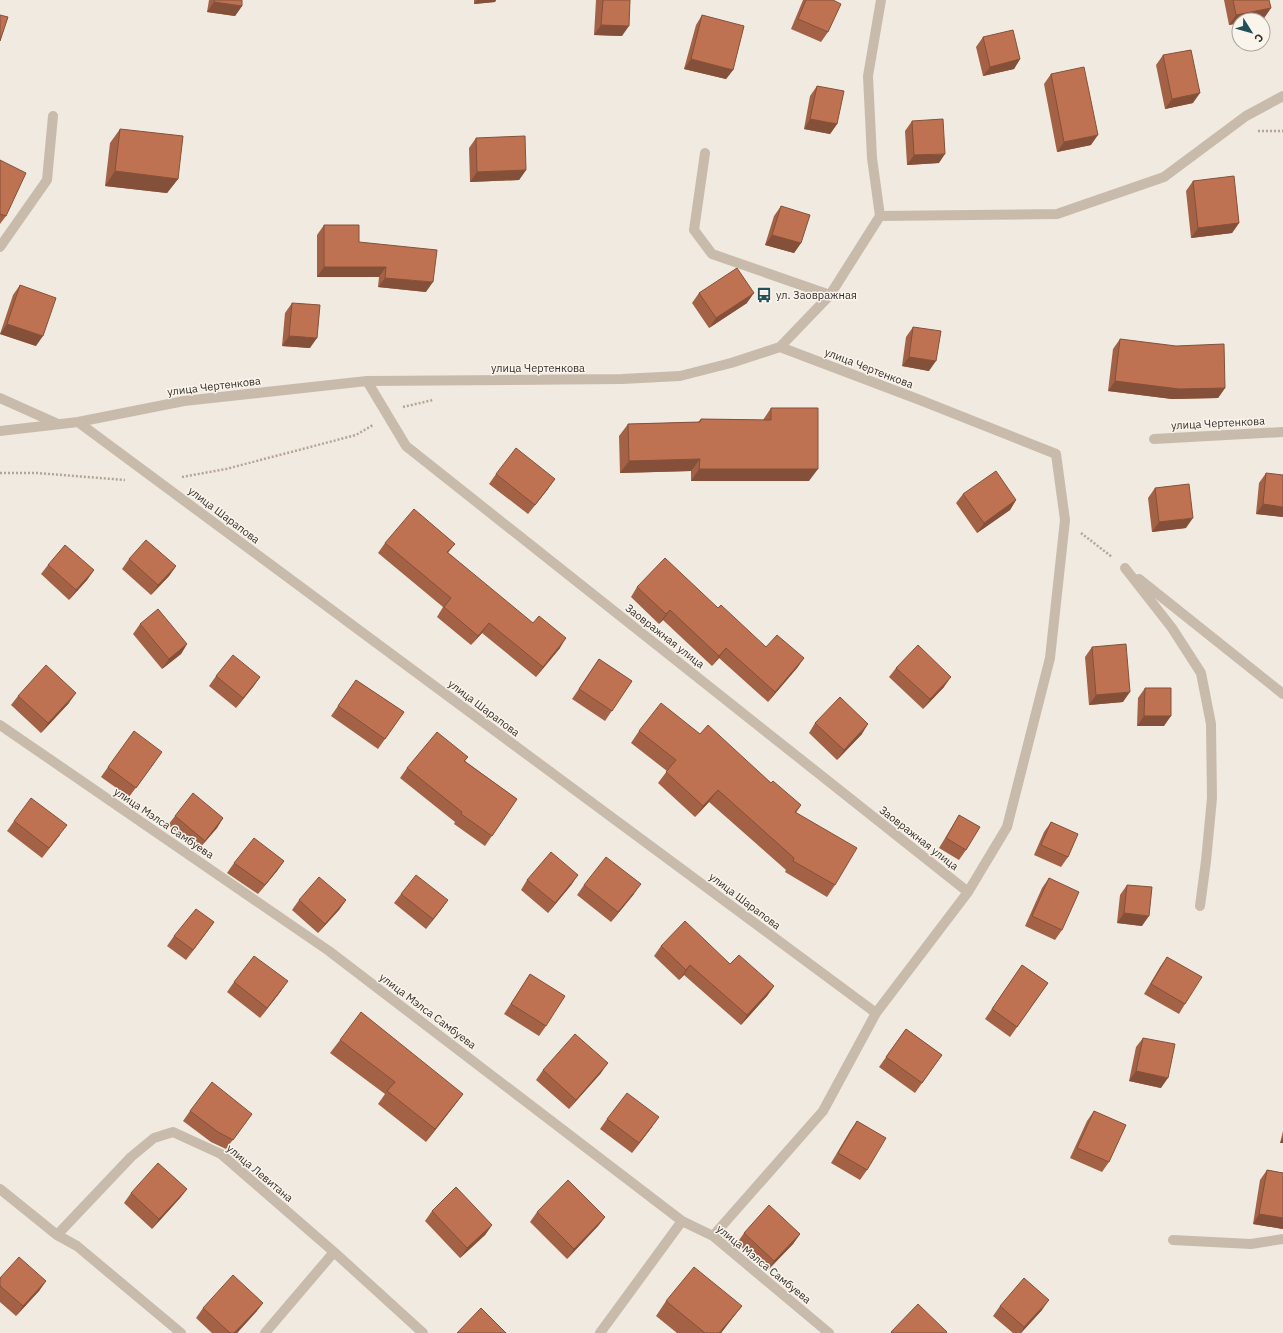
<svg xmlns="http://www.w3.org/2000/svg" width="1283" height="1333" viewBox="0 0 1283 1333" font-family="'IBM Plex Sans',sans-serif">
<rect width="100%" height="100%" fill="#f1eae0"/>
<g fill="none" stroke-linecap="round" stroke-linejoin="round">
<path stroke="#b5a596" stroke-width="2.5" stroke-dasharray="2 2" stroke-linecap="butt" d="M1258 131H1283
M403 407 433 400
M0 473H37L125 480
M182 477 226 469 356 435 373 425
M1081 533 1112 557"/>
<path stroke="#c9bbac" stroke-width="10" d="M705 153 694 230 712 254 830 295
M880 216 872 158 868 76 881 0
M0 247 47 180 53 116
M780 347 830 295 880 216 1057 214 1164 177 1246 116 1283 96
M367 381 406 446 968 892
M0 398 58 424
M78 422 876 1013
M0 431 78 422 184 401 367 381 622 379 680 376 731 363 780 347 920 400 1056 454 1065 520 1050 658 1007 827 968 892 876 1013 823 1111 713 1236
M1154 439 1283 432
M1125 568 1172 628 1201 673 1211 724 1212 798 1206 861 1200 906
M1139 579 1283 694
M0 725 329 951 682 1221 713 1236 829 1333
M0 1189 57 1235 77 1246 181 1333
M57 1235 131 1157 154 1138 173 1132 221 1154 334 1252 423 1333
M1173 1240 1251 1244 1283 1239
M265 1333 334 1252
M600 1333 682 1221"/>
</g>
<path fill="#a36246" d="M209 0H242V6L235 16 207 12Z
M474 0H496L495 2 474 4Z
M596 0H630L622 36 594 35Z
M803 0H833L828 32 821 42 791 29Z
M1224 0H1269L1271 8 1264 18 1229 25Z
M702 15 733 70 726 79 684 69 696 25Z
M983 37 1020 59 1014 69 983 76 976 47Z
M1163 55 1193 103 1165 109 1156 65Z
M1051 74 1091 145 1057 152 1044 84Z
M817 86 837 124 830 134 804 129 810 96Z
M912 121 939 163 907 165 905 131Z
M120 129 178 179 167 193 105 186 110 143Z
M476 138 526 170 519 180 470 182 469 148Z
M0 160 6 216 0 224Z
M1193 181 1239 223 1232 233 1191 238 1186 191Z
M781 206 801 243 794 253 765 245 774 216Z
M324 225 359 242 426 292 378 287 379 277H317V235Z
M20 285 36 346 0 334 13 295Z
M699 293 747 303 709 328 692 303Z
M292 303 310 348 282 346 285 313Z
M913 327 929 371 902 366 906 337Z
M1120 339 1225 388 1218 398 1172 399 1108 391 1113 349Z
M771 408 809 481H691V471L620 473 619 436 628 424 698 422 701 419 763 420Z
M1266 473 1283 517 1256 514 1259 483Z
M496 474 548 489 528 514 489 484Z
M1155 488 1186 528 1152 532 1148 498Z
M963 494 1016 500 1010 510 977 533 956 503Z
M385 543 455 544 448 553 560 648 536 677 482 633 471 645 437 617 443 607 378 553Z
M129 559 176 566 169 576 151 595 122 569Z
M48 565 94 570 87 580 69 600 41 574Z
M637 587 718 608 766 647 804 658 797 668 768 702 719 658 712 666 663 620 659 624 631 597Z
M140 624 187 644 181 654 162 669 133 634Z
M1092 647 1123 702 1089 705 1085 657Z
M599 659 632 681 605 721 572 699Z
M896 668 944 687 923 709 889 677Z
M216 676 260 677 253 687 236 708 209 686Z
M356 680 404 712 378 749 331 716Z
M1145 688 1164 726H1137L1138 698Z
M18 696 69 703 41 733 11 705Z
M815 723 862 734 837 760 809 733Z
M639 731 700 734 771 783 801 805 796 813 835 885 827 897 785 872 786 870 709 802 695 817 658 783 667 771 631 743Z
M468 757 465 761 517 799 485 846 454 824 455 822 400 778 407 768Z
M155 762 129 797 101 777 108 767Z
M959 815 966 850 959 860 939 848 953 825Z
M175 816 223 818 217 828 198 850 168 825Z
M14 821 60 835 42 858 7 831Z
M1051 822 1068 857 1061 867 1034 855 1044 832Z
M284 861 277 871 258 894 227 873 234 863Z
M1049 878 1062 930 1055 940 1025 926 1042 888Z
M527 880 572 884 548 913 521 890Z
M584 885 634 894 611 922 577 895Z
M1127 885 1142 926 1117 923 1120 895Z
M401 894 448 900 426 929 394 903Z
M299 900H346L339 910 318 933 292 910Z
M214 922 186 960 167 946 174 936Z
M661 946 730 964 774 986 767 996 741 1025 684 975 679 980 654 956Z
M1167 957 1185 1004 1179 1014 1144 994 1160 967Z
M1022 965 1048 983 1010 1037 985 1019Z
M530 974 546 1026 539 1036 504 1014Z
M234 982 281 991 260 1018 227 992Z
M906 1029 942 1055 915 1093 879 1067Z
M1143 1038 1161 1088 1129 1081 1136 1047Z
M340 1040 463 1094 454 1106 426 1142 378 1104 385 1094 330 1053Z
M543 1070 601 1073 569 1109 536 1080Z
M190 1111 252 1114 226 1149 211 1142 183 1121Z
M1094 1111 1109 1162 1102 1172 1070 1158 1087 1121Z
M607 1119 652 1127 632 1153 600 1129Z
M857 1121 867 1170 860 1180 831 1163 850 1131Z
M1283 1131V1143H1280Z
M1267 1170 1283 1173V1229L1253 1224 1260 1180Z
M187 1189 180 1198 152 1229 124 1203 131 1193Z
M432 1211 492 1225 485 1235 460 1258 425 1221Z
M537 1212 605 1217 598 1226 567 1259 530 1222Z
M744 1233 800 1234 793 1244 767 1271 737 1243Z
M0 1278 46 1281 39 1291 16 1316 0 1302Z
M666 1301 742 1306 731 1320 721 1333H677L656 1316Z
M263 1303 256 1312 237 1333H212L196 1318 203 1308Z
M1000 1306 1042 1310 1021 1333H1013L993 1316Z"/>
<path fill="#855039" d="M477 0H496L495 2 474 4Z
M214 2 242 6 235 16 207 12Z
M1271 8 1264 18 1254 20H1239V23L1229 25 1236 15Z
M601 25 629 26 622 36 594 35Z
M691 59 733 70 726 79 684 69Z
M1020 59 1014 69 983 76 990 67Z
M1200 93 1193 103 1165 109 1172 99Z
M810 119 837 124 830 134 804 129Z
M1098 135 1091 145 1057 152 1064 142Z
M945 154 939 163 907 165 914 155Z
M526 170 519 180 470 182 477 172Z
M115 171 178 179 167 193 105 186Z
M1239 223 1232 233 1191 238 1198 228Z
M772 235 801 243 794 253 765 245Z
M324 267H386L379 277H317Z
M385 278 433 282 426 292 378 287Z
M754 293 747 303 709 328 716 318Z
M7 324 43 336 36 346 0 334Z
M289 336 317 338 310 348 282 346Z
M909 357 936 361 929 371 902 366Z
M1115 381 1225 388 1218 398 1172 399 1108 391Z
M700 459 691 471 620 473 629 461Z
M699 469H818L809 481H691Z
M555 479 548 489 528 514 535 505Z
M1016 500 1010 510 977 533 984 523Z
M1263 504 1283 507V517L1256 514Z
M1193 518 1186 528 1152 532 1159 522Z
M176 566 169 576 151 595 158 585Z
M94 570 87 580 69 600 76 590Z
M670 610 663 620 659 624 666 614Z
M489 623 482 633 471 645 478 636Z
M566 638 560 648 536 677 543 667Z
M187 644 181 654 162 669 169 659Z
M726 648 719 658 712 666 719 656Z
M804 658 797 668 768 702 775 692Z
M260 677 253 687 236 708 243 698Z
M951 677 944 687 923 709 930 699Z
M1130 692 1123 702 1089 705 1096 695Z
M76 693 69 703 41 733 48 723Z
M1144 716H1171L1164 726H1137Z
M868 724 862 734 837 760 844 750Z
M718 790 709 802 695 817 703 806Z
M223 818 217 828 198 850 205 841Z
M284 861 277 871 258 894 265 885Z
M578 875 572 884 548 913 555 903Z
M641 884 634 894 611 922 618 912Z
M346 900 339 910 318 933 325 924Z
M448 900 441 910 426 929 433 919Z
M1124 913 1149 916 1142 926 1117 923Z
M214 922 207 932 186 960 193 950Z
M690 965 684 975 679 980 686 970Z
M288 981 281 991 260 1018 267 1008Z
M774 986 767 996 741 1025 747 1015Z
M608 1063 601 1073 569 1109 576 1100Z
M1136 1071 1168 1078 1161 1088 1129 1081Z
M463 1094 454 1106 426 1142 435 1129Z
M659 1117 652 1127 632 1153 639 1143Z
M1283 1138V1143H1280Z
M187 1189 180 1198 152 1229 159 1219Z
M1259 1214 1283 1218V1229L1253 1224Z
M605 1217 598 1226 567 1259 574 1249Z
M492 1225 485 1235 460 1258 467 1248Z
M800 1234 793 1244 767 1271 774 1261Z
M46 1281 39 1291 16 1316 23 1306Z
M1049 1300 1042 1310 1021 1333H1020L1024 1327Z
M263 1303 256 1312 237 1333H234Z
M742 1306 731 1320 721 1333H719Z"/>
<path fill="#be7251" stroke="#855039" d="M214 0H242V6L214 2Z
M603 0H630L629 26 601 25Z
M806 0H833L841 4 828 32 798 19Z
M1233 0H1269L1271 8 1236 15Z
M0 15 8 17 0 41Z
M702 15 744 26 733 70 691 59Z
M1013 30 1020 59 990 67 983 37Z
M1191 50 1200 93 1172 99 1163 55Z
M1084 67 1098 135 1064 142 1051 74Z
M817 86 844 91 837 124 810 119Z
M943 119 945 154 914 155 912 121Z
M120 129 183 136 178 179 115 171Z
M525 136 526 170 477 172 476 138Z
M0 160 26 173 6 216 0 214Z
M1234 176 1239 223 1198 228 1193 181Z
M781 206 810 215 801 243 772 235Z
M324 225H359V242L437 250 433 282 385 278 386 267H324Z
M737 268 754 293 716 318 699 293Z
M20 285 56 298 43 336 7 324Z
M292 303 320 305 317 338 289 336Z
M913 327 941 331 936 361 909 357Z
M1120 339 1176 346 1224 344 1225 388 1179 389 1115 381Z
M771 408H818V469H699L700 459 629 461 628 424 700 422 701 419 771 420Z
M516 448 555 479 535 505 496 474Z
M996 471 1016 500 984 523 963 494Z
M1266 473 1283 475V507L1263 504Z
M1189 484 1193 518 1159 522 1155 488Z
M414 509 455 544 447 552 533 623 539 616 566 638 543 667 489 623 478 636 444 607 451 598 385 543Z
M146 540 176 566 158 585 129 559Z
M65 545 94 570 76 590 48 565Z
M665 558 718 608 721 605 766 647 777 635 804 658 775 692 726 648 719 656 670 610 666 614 637 587Z
M158 609 187 644 169 659 140 624Z
M1126 644 1130 692 1096 695 1092 647Z
M918 645 951 677 930 699 896 668Z
M233 655 260 677 243 698 216 676Z
M599 659 632 681 612 711 579 689Z
M46 665 76 693 48 723 18 696Z
M356 680 404 712 385 739 338 706Z
M1145 688H1171V716H1144Z
M840 697 868 724 844 750 815 723Z
M661 703 700 734 708 725 771 783 773 781 801 805 795 812 857 848 835 885 793 861 794 858 718 790 703 806 666 772 676 760 639 731Z
M134 731 162 752 136 788 108 767Z
M437 732 468 757 464 761 517 799 492 836 461 814 462 812 407 768Z
M193 793 223 818 205 841 175 816Z
M31 798 67 825 49 848 14 821Z
M959 815 980 827 966 850 946 838Z
M1051 822 1078 834 1068 857 1041 845Z
M254 838 284 861 265 885 234 863Z
M551 852 578 875 555 903 527 880Z
M606 857 641 884 618 912 584 885Z
M416 875 448 900 433 919 401 894Z
M319 877 346 900 325 924 299 900Z
M1049 878 1079 892 1062 930 1032 916Z
M1127 885 1152 887 1149 916 1124 913Z
M196 909 214 922 193 950 174 936Z
M685 921 730 964 739 955 774 986 747 1015 690 965 686 970 661 946Z
M254 956 288 981 267 1008 234 982Z
M1167 957 1202 977 1185 1004 1151 984Z
M1022 965 1048 983 1017 1027 992 1009Z
M530 974 565 996 546 1026 511 1004Z
M361 1012 463 1094 435 1129 387 1091 395 1082 340 1040Z
M906 1029 942 1055 922 1083 886 1057Z
M575 1034 608 1063 576 1100 543 1070Z
M1143 1038 1175 1044 1168 1078 1136 1071Z
M212 1082 252 1114 233 1140 218 1132 190 1111Z
M627 1093 659 1117 639 1143 607 1119Z
M1094 1111 1126 1125 1109 1162 1077 1148Z
M857 1121 886 1138 867 1170 838 1153Z
M158 1163 187 1189 159 1219 131 1193Z
M1267 1170 1283 1173V1218L1259 1214Z
M568 1180 605 1217 574 1249 537 1212Z
M456 1187 492 1225 467 1248 432 1211Z
M769 1205 800 1234 774 1261 744 1233Z
M19 1257 46 1281 23 1306 0 1286V1278Z
M694 1267 742 1306 719 1333H705L666 1301Z
M233 1275 263 1303 234 1333H230L203 1308Z
M1024 1278 1049 1300 1024 1327 1000 1306Z
M918 1304 947 1332 946 1333H892L891 1332Z
M481 1308 506 1333H457Z"/>
<defs>
<symbol id="bus-bare" viewBox="-9 -9 18 18"><path d="M-5-6H5V4H4V6H2V4H-2V6H-4V4H-5ZM-3.5-4V0h7V-4ZM-3.5 1.2v1.5H-2V1.2ZM2 1.2v1.5H3.5V1.2Z" fill="#225057" stroke="#f9f4ec" stroke-width="2.5" paint-order="stroke"/></symbol>
</defs>
<g fill-rule="evenodd">
<use href="#bus-bare" x="753" y="284" width="22" height="22"/>
</g>
<g text-anchor="middle" dominant-baseline="central" stroke-width="3" stroke-linejoin="round" paint-order="stroke">
<g font-size="11" fill="#382f2a" stroke="#f9f4ec" text-anchor="start">
<text x="776" y="295">ул. Заовражная</text>
</g>
<g font-size="11" fill="#382f2a" stroke="#f9f4ec">
<text x="538" y="368">улица Чертенкова</text>
<text transform="translate(869 368) rotate(21)">улица Чертенкова</text>
<text transform="translate(214 386) rotate(-7)">улица Чертенкова</text>
<text transform="translate(1218 423) rotate(-3)">улица Чертенкова</text>
<text transform="translate(224 515) rotate(37)">улица Шарапова</text>
<text transform="translate(665 636) rotate(38)">Заовражная улица</text>
<text transform="translate(484 708) rotate(37)">улица Шарапова</text>
<text transform="translate(164 823) rotate(34)">улица Мэлса Самбуева</text>
<text transform="translate(919 838) rotate(38)">Заовражная улица</text>
<text transform="translate(745 901) rotate(37)">улица Шарапова</text>
<text transform="translate(428 1011) rotate(37)">улица Мэлса Самбуева</text>
<text transform="translate(260 1173) rotate(40)">улица Левитана</text>
<text transform="translate(764 1264) rotate(39)">улица Мэлса Самбуева</text>
</g>
</g>
<g transform="translate(1251 32) rotate(127)"><circle r="19" fill="#f9f4ec" stroke="#aca59e"/>
<path d="M0-3L7 15L0 10L-7 15Z" fill="#225057"/>
<text y="-6" font-size="11" font-weight="bold" text-anchor="middle" fill="#382f2a">С</text>
</g>
</svg>
